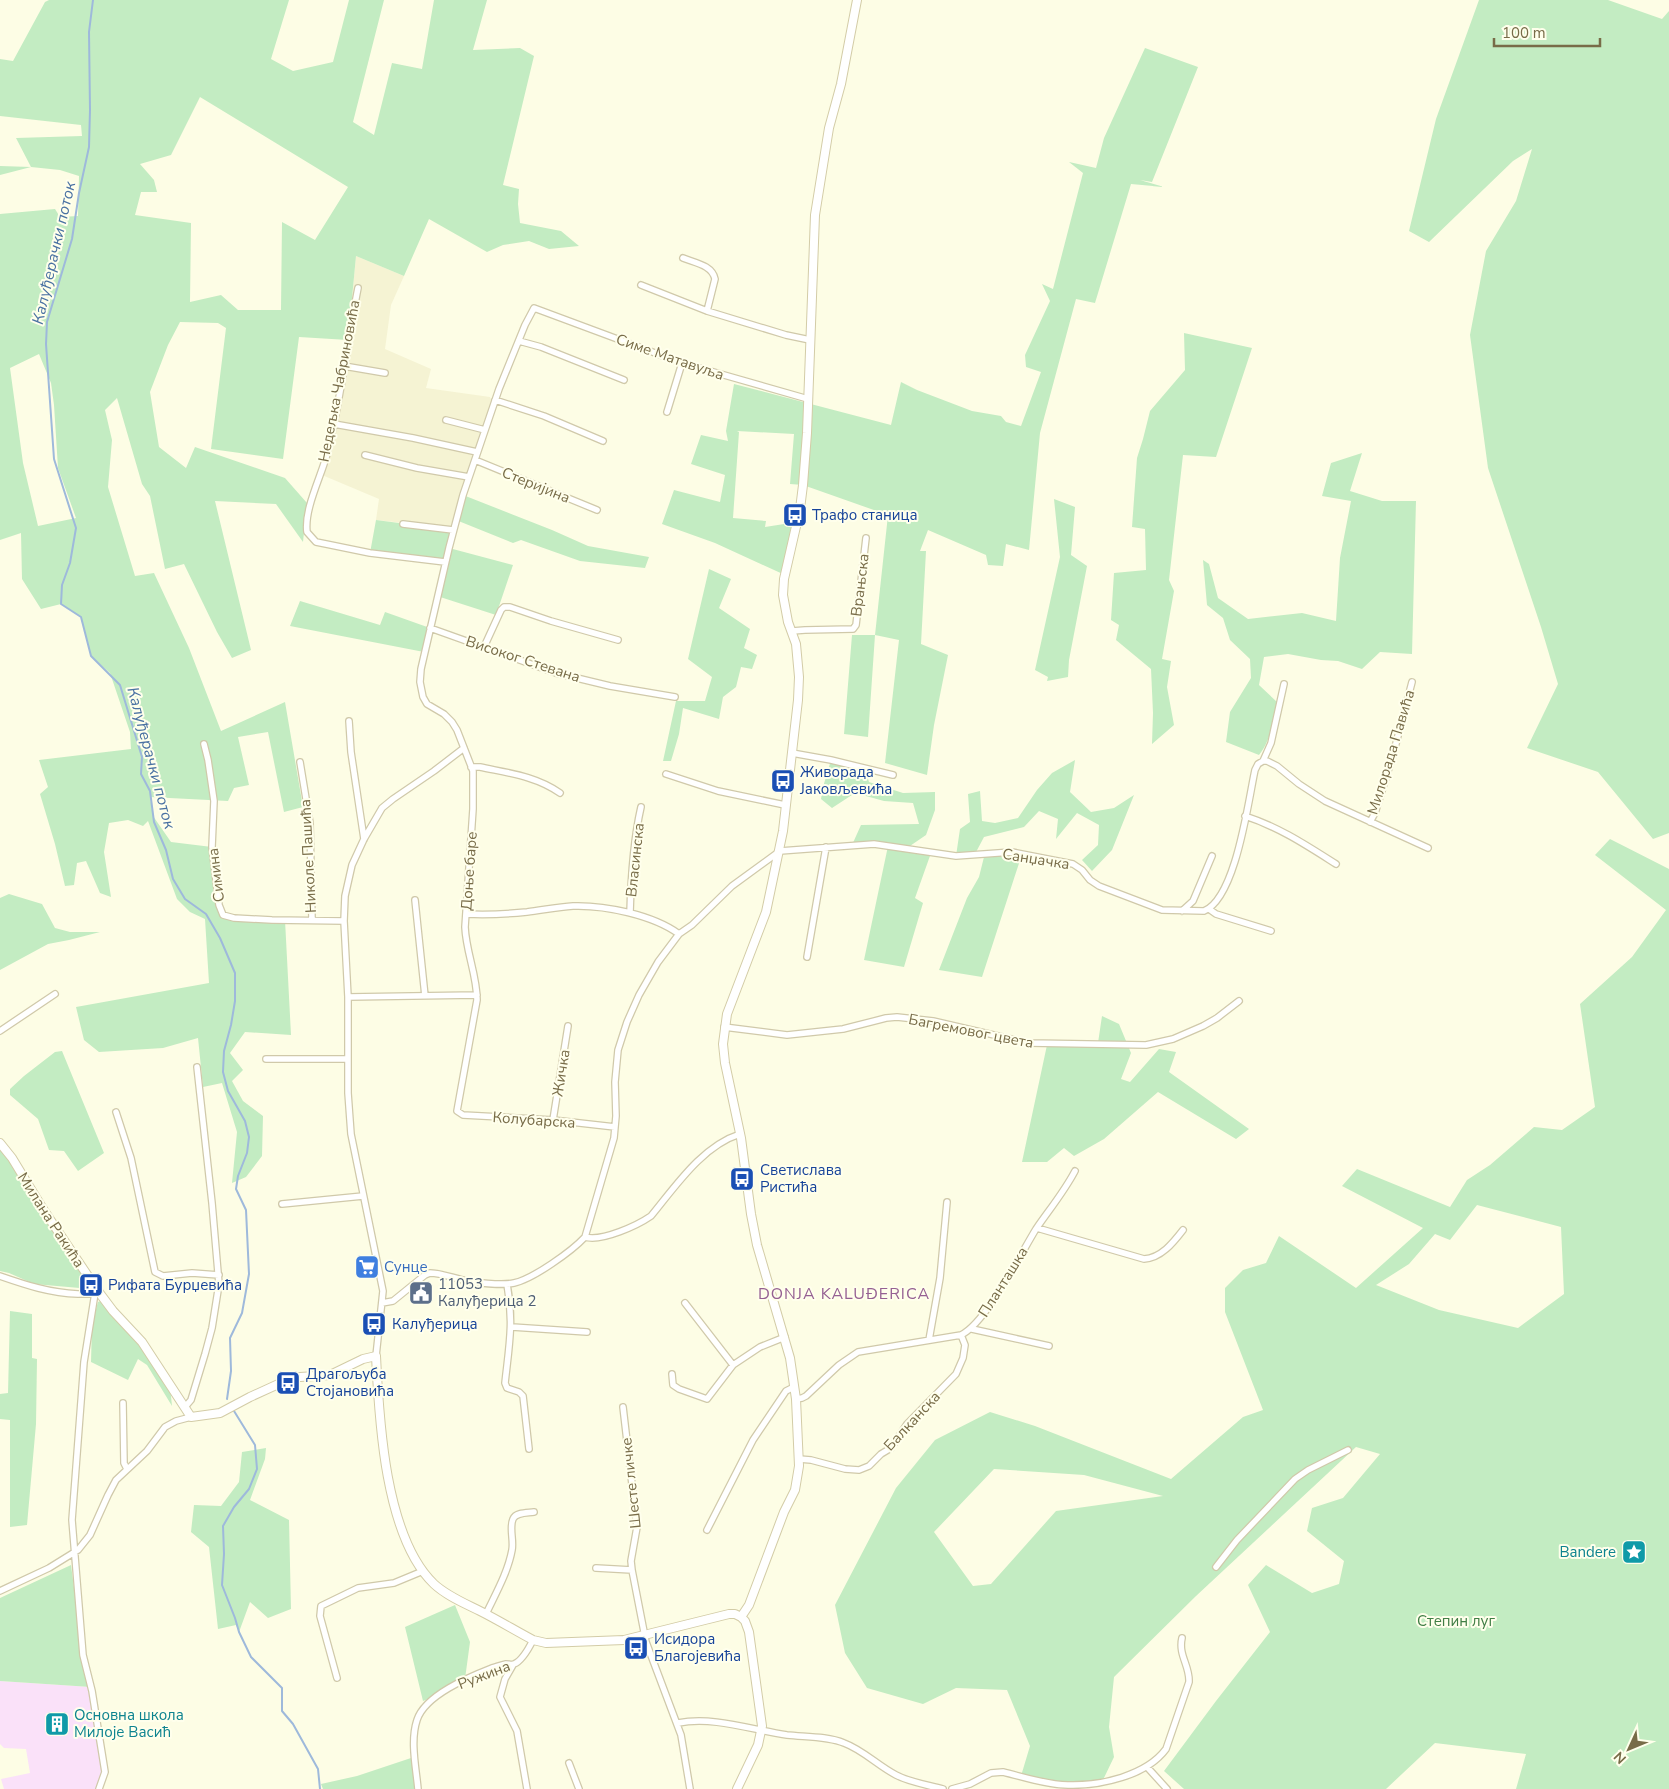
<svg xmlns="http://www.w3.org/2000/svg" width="1669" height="1789" viewBox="0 0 1669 1789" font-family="'Nunito Sans',sans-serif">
<rect width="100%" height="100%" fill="#fdfde5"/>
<path fill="#f5f3d3" d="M356 256 404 276 391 305 385 349 431 369 426 388 490 397 492 402 450 528 376 520 379 499 322 475 348 340Z"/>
<path fill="#fae1f9" d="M0 1681 91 1687 105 1772 100 1789H4L1 1779 30 1773 26 1749 4 1748 0 1744Z"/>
<path fill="#c3ecc2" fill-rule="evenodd" d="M49 0H289L271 59 293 71 333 62 349 0H384L353 122 374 135 392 63 422 69 434 0H487L473 50 520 48 534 56 503 185 519 189 518 204 520 223 561 231 579 246 549 249 529 241 503 245 487 252 429 219 404 276 356 256 348 340 299 337 283 459 211 449 226 328 218 323 180 322 168 345 150 392 159 447 186 468 195 447 285 478 307 503 303 542 276 504 215 501 251 650 232 658 217 632 184 564 165 569 150 496 142 484 117 398 105 410 112 440 108 487 135 576 154 573 189 648 221 731 285 702 303 807 284 812 268 732 238 737 249 785 234 788 228 801 150 797 153 816 171 842 212 847 221 912 234 918 285 920 291 1035 245 1032 230 1053 243 1070 232 1081 243 1101 263 1116 262 1156 246 1177 232 1183 237 1132 222 1083 203 1087 198 1038 163 1048 99 1052 84 1040 76 1007 209 983 205 919 190 912 177 899 148 821 143 826 128 820 109 823 104 852 111 897 100 893 86 861 77 863 74 885 65 886 55 844 40 794 48 787 39 760 131 749 130 732 110 673 91 656 81 617 61 604 41 609 22 579 21 533 0 540V214L55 209 60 217 78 216 79 176 60 170 31 167 0 175V166L31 167 16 138 82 136 81 125 0 116V59L13 61 45 2ZM200 97 348 187 315 240 282 222 281 310H238L221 295 190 302 191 223 135 215 141 192H157L154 180 140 164 171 155ZM39 354 51 383 54 405 58 468 76 518 38 526 23 463 10 368Z
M1479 0H1608L1662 19 1669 11V833L1653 839 1598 772 1527 748 1558 684 1541 627 1488 468 1470 335 1486 251 1516 201 1532 149 1513 161 1429 242 1409 231 1436 119Z
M1145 48 1198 67 1152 182 1140 180 1164 187 1131 184 1095 303 1076 299 1040 433 1029 550 1006 544 1003 566 988 565 986 555 928 530 920 551H926L921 644 948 655 934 725 927 775 885 763 899 640 875 635 868 737 844 734 852 635H875L888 515 803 485 790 484 794 434 737 431 739 432 733 518 766 521 765 527 797 522 785 575 715 543 662 524 674 490 720 502 725 475 691 464 701 435 728 441 726 431 734 384 891 425 901 382 917 390 972 411 1001 416 1006 422 1021 426 1041 372 1026 367 1025 355 1050 301 1042 284 1053 289 1083 173 1069 162 1096 168 1104 138Z
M1184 333 1252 348 1216 457 1183 455 1169 580 1174 591 1162 659 1171 661 1167 687 1174 725 1152 744 1153 713 1151 669 1116 640 1119 625 1111 620 1114 573 1146 570 1145 529 1132 527 1137 458 1143 439 1150 411 1185 370Z
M1362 453 1350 491 1382 501H1416L1412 654 1380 652 1362 669 1338 661 1321 660 1288 654 1264 657 1259 685 1277 702C1273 721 1271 740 1259 755L1226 742 1230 712 1251 678 1250 659 1230 640 1223 618 1207 605 1203 560 1209 564 1218 598 1248 619 1302 613 1336 621 1340 558 1351 501 1322 496 1331 463Z
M463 495 552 530 588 546 649 557 645 568 580 561 521 540 513 543 456 520Z
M1054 499 1075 507 1071 555 1087 566 1069 660 1068 677 1047 681 1048 677 1035 670 1060 557Z
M376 520 453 530 449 548 513 565 496 615 437 596 445 563 370 553Z
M709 569 731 579 719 608 750 629 744 648 757 655 752 669 741 667 736 687 723 697 719 719 683 708 679 734 671 761H663L676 701H705L712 677 688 659Z
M300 601 380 625 385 612 430 628 424 652 290 626Z
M831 760 865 769 869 782 903 793 935 792V810L926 835 907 848 931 853 915 898 923 903 904 967 864 960 888 846 852 845 861 825 919 824 913 803 884 801 855 793 832 808 821 799 823 787Z
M1075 760 1070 792 1091 812 1114 808 1134 795 1112 850 1092 871 1082 860 1098 845 1099 825 1077 813 1056 839 1058 819 1039 811 1024 827 984 837 975 854 956 856 960 829 970 822 968 794 980 791 982 821 995 823 1018 818 1037 790 1052 773Z
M1610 839 1669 869V1789H1516L1526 1754 1435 1743 1386 1789H1184L1164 1771 1216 1701 1270 1632 1248 1585 1266 1565 1312 1593 1339 1584 1344 1561 1307 1531 1312 1508 1343 1498 1380 1454 1356 1447 1196 1596 1114 1677 1109 1727 1114 1757 1102 1782 1061 1785 1021 1776 1030 1746 1007 1690 956 1688 923 1704 867 1688 845 1653 835 1605 896 1488 935 1440 990 1412 1035 1426 1171 1479 1243 1417 1263 1410 1225 1312V1288L1243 1270 1266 1263 1279 1236 1356 1288 1423 1228 1342 1186 1357 1169 1450 1207 1467 1180 1490 1165 1534 1127 1562 1130 1595 1107 1580 1004 1632 957 1666 910 1595 855ZM1477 1205 1561 1227 1564 1294 1518 1328 1439 1310 1376 1285 1409 1264 1435 1234 1450 1240ZM994 1469 1084 1475 1163 1496 1056 1511 991 1584 973 1586 934 1532Z
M985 853 1022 854 982 977 939 970 967 898 979 877Z
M9 894 42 904 55 928 70 932H100L69 940 48 944 0 970V898Z
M1102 1016 1119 1024 1131 1053 1121 1079 1130 1082 1159 1049 1176 1052 1169 1072 1249 1129 1236 1139 1158 1092 1104 1139 1074 1156 1064 1148 1047 1162H1022L1047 1045 1098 1043Z
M62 1051 104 1153 78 1171 64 1151 49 1150 38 1119 10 1095V1089L24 1076 55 1052Z
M0 1143 94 1288 91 1289 34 1284 9 1273 0 1271Z
M103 1300 140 1343 170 1387 172 1406 147 1365 138 1359 128 1380 91 1362 92 1324 98 1302Z
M10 1311 32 1314V1358L37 1359 36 1424 27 1525 10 1527V1420L0 1419V1394L8 1393Z
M266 1448 265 1459 250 1500 289 1520 291 1609 268 1618 250 1602 239 1632 236 1625 218 1629 209 1547 191 1532 194 1505 221 1506 239 1482 242 1452Z
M71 1565 83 1655 91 1687 0 1681V1598Z
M455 1605 470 1642 465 1679 443 1693 423 1701 405 1627Z
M414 1757 418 1789H323L321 1784 357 1776Z"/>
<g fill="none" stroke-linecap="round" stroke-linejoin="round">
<path stroke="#9eb9db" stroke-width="2" d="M93 0 89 32 90 110 89 147 79 193 72 239 47 322 46 344 54 459 76 528 70 563 62 585 61 604 81 617 91 656 120 685 142 757 141 774 150 791 154 822 166 850 173 879 185 899 206 914 220 938 235 973V1001L231 1025 224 1051 223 1072 228 1091 245 1121 249 1137 247 1153 238 1176 236 1189 246 1210 249 1274 242 1313 230 1338 231 1371 227 1399
M234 1411 255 1445 257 1469 249 1489 234 1507 223 1526 224 1554 222 1585 235 1618 239 1632 251 1657 282 1688V1711L293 1724 318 1769 320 1789"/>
<defs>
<path id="street" d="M683 258C695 263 712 265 715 279L707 311
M641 285 707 311 786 335 810 340
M358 288C347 343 341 400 327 454 321 477 304 509 307 532L316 542 326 544 370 553 445 562
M519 341 541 347 624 380
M344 366 385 373
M495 400 544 416 603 441
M667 412 682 363
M446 420 485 430
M334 424 413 438 477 452
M365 455 417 468 469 477
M475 460 597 510
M403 524 453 530
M430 628 556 673 610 686 675 697
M792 631 805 630 853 629 856 625 866 538
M484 647 501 610 504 607H510L551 621 618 640
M349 721 351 752 364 839
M204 744 208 760 214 801 212 847 219 905 223 915 234 918 272 920 344 921
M792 753 831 760 893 775
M1263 761H1267L1277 766 1299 784 1325 801 1428 848
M300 762 310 823 312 920
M471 767H480C508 773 536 776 560 793
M666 774 718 791 785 805
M1245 816C1279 827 1306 845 1336 864
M1370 822 1375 813 1393 755 1412 682
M415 900 425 996
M1209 909 1216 914 1271 931
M1182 911 1193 901 1212 856
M630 913C631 877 633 842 641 807
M466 914C487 915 507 914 527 912 543 910 558 907 573 906 605 905 653 915 679 934
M807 957 826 847
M348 997 477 995
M724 1027 787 1035 843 1029 886 1018 897 1017 933 1021 1029 1043 1146 1045 1173 1039 1203 1026 1217 1018 1239 1001
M0 1031 55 994
M266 1059H348
M116 1112 131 1158 155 1272 163 1276 192 1273 219 1275
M553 1120 568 1026
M615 1127 553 1120 463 1115 457 1111 477 1000C477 975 466 952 465 927L473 809V771L457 730 452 722 444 714 427 704 423 697 420 682 421 669 449 548 463 495 499 389 525 325 534 308 682 363 808 399
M282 1204 363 1196
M1037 1228 1144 1259C1161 1258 1173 1243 1183 1230
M585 1237C602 1242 638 1225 651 1216 675 1187 702 1146 740 1134
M0 1276C26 1285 50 1293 78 1294 84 1294 92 1294 97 1292
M507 1284C514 1322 509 1346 505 1383L507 1388 519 1392 523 1396 529 1449
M95 1293 84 1362 72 1520 83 1655 92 1691 105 1772 99 1789
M382 1303 393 1301 425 1275 430 1273C442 1273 455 1279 468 1281 482 1283 500 1286 514 1283 533 1279 572 1251 585 1237L614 1138 616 1116 615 1082 618 1050 627 1022 639 995 658 962 679 934 692 925 732 886 780 851 874 844 956 856 1012 852 1073 864 1082 870 1090 880 1099 886 1162 910 1204 911C1236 898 1248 802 1255 770L1258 764 1263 761 1271 743 1284 684
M685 1303 733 1365
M512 1327 587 1332
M972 1329 1049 1346
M929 1340 940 1278 947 1202
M376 1356 383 1291 351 1134 348 1093V997L344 921 345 896 352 865 364 839 382 808 393 799 434 771 464 748
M672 1374 673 1385 679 1389 707 1399 733 1365 760 1347 785 1337
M796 1399 802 1398 806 1396 839 1365 858 1352 961 1335C986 1323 1020 1255 1036 1229 1049 1210 1064 1192 1075 1171
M123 1403 124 1463 127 1469
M185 1407 191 1400 205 1354 212 1328 219 1284 212 1203 197 1067
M623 1407 637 1527 631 1561 632 1570 646 1642 681 1735 690 1789
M799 1459 811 1460 845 1469 859 1470 869 1466 881 1454 891 1448 907 1424 956 1374 963 1358 965 1345 961 1335
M707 1530 753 1440 786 1391 794 1387
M1216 1567 1237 1540 1295 1479 1308 1470 1348 1450
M596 1568 632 1570
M0 1591 49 1568 78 1550 90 1535 108 1495 116 1480 147 1451 165 1427 176 1421 191 1417
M486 1614C496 1593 508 1572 512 1550 514 1540 509 1528 513 1519 516 1512 527 1513 534 1512
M513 1665 505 1679 500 1697 517 1731 527 1789
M337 1678 320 1616 321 1606 358 1588 394 1583 423 1571
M678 1723C714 1716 752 1730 787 1735 805 1737 827 1736 844 1743 863 1750 877 1765 896 1775 909 1782 928 1785 943 1789
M569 1763 579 1789
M1147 1767 1167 1789
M418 1789C416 1767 410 1741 417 1720 425 1695 469 1677 492 1668 496 1667 501 1665 506 1664 509 1664 512 1665 514 1664 522 1661 529 1648 533 1640
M952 1789 970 1784 991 1773 1003 1772C1024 1777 1047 1785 1068 1785 1100 1786 1146 1776 1166 1749L1189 1682C1190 1666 1178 1655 1182 1638"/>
<path id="secondary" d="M0 1143 12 1158 43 1209 98 1291 113 1311 142 1342 191 1417 220 1413 250 1397 285 1381 300 1377 330 1375 363 1359 376 1356C379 1420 385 1537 434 1584 447 1596 464 1603 480 1611 498 1620 516 1631 533 1640L546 1643 624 1640 729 1614H735L741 1617
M741 1617 749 1605 784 1512 795 1490 799 1466 796 1399 790 1358 757 1245 751 1214 741 1138 725 1063 723 1044 727 1014 766 912 783 831 798 700 799 677 796 644 788 622 783 595 784 579 800 509 803 485 807 433 815 215 829 128 841 84 857 0
M737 1789 758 1745 762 1726 749 1632 745 1621 741 1617"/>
</defs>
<use href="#street" stroke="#d0c9aa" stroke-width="8"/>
<use href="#secondary" stroke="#d3cca7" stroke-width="10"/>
<use href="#street" stroke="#fff" stroke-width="5.5"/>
<use href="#secondary" stroke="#fff" stroke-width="8"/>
</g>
<defs>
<symbol id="bus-square" viewBox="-11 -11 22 22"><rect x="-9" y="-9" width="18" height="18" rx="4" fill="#1a4fb4" stroke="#ffffec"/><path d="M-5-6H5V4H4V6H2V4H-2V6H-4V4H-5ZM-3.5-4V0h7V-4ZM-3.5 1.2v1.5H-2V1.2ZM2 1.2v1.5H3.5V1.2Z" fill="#fff"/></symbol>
<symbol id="supermarket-square" viewBox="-11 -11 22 22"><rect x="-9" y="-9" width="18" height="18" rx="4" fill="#3f7fe0" stroke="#ffffec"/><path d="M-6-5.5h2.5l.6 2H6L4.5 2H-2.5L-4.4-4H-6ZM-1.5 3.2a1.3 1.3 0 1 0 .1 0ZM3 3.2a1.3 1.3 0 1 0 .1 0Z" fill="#fff"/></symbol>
<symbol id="civic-square" viewBox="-11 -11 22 22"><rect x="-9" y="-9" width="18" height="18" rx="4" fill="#5c6f8a" stroke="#ffffec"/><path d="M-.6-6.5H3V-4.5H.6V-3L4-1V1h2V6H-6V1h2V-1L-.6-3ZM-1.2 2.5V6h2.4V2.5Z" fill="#fff"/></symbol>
<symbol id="sight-square" viewBox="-11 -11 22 22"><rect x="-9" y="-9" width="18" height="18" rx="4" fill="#0f9aa8" stroke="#ffffec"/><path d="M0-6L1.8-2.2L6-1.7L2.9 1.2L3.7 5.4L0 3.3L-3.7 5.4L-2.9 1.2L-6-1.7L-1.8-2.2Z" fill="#fff"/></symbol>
<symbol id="building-square" viewBox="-11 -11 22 22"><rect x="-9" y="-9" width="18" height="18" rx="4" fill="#0f9aa8" stroke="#ffffec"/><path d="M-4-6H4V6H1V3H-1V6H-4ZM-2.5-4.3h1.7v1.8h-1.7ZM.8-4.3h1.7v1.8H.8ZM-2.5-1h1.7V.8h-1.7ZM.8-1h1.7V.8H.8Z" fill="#fff"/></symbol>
</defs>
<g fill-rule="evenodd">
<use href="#bus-square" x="781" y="501" width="28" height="28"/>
<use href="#bus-square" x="769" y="767" width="28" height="28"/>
<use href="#bus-square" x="728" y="1165" width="28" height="28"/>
<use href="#supermarket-square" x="353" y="1253" width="28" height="28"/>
<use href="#bus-square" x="77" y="1271" width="28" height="28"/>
<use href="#civic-square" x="407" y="1279" width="28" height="28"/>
<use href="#bus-square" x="360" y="1310" width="28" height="28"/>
<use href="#bus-square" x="274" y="1369" width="28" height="28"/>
<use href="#sight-square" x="1620" y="1538" width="28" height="28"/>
<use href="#bus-square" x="622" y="1634" width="28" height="28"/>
<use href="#building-square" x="43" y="1710" width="28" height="28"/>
</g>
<g text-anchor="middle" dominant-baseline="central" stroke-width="4" stroke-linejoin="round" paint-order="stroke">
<g font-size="15" fill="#786c48" stroke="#ffffec">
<text transform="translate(670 357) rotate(19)">Симе Матавуља</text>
<text transform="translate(339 381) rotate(-79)">Недељка Чабриновића</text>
<text transform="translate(536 485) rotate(22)">Стеријина</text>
<text transform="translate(860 585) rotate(-83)">Врањска</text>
<text transform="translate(523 659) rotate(18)">Високог Стевана</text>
<text transform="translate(1391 752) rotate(-73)">Милорада Павића</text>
<text transform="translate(308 856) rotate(-93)">Николе Пашића</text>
<text transform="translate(1036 859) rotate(9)">Санџачка</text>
<text transform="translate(635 860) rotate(-84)">Власинска</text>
<text transform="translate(469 871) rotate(-86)">Доње баре</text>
<text transform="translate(216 875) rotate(-97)">Симина</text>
<text transform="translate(971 1031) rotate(11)">Багремовог цвета</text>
<text transform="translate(561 1073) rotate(-81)">Жичка</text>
<text transform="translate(534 1120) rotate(4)">Колубарска</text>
<text transform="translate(51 1220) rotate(57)">Милана Ракића</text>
<text transform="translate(1003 1282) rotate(-58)">Планташка</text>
<text transform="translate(912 1421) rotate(-47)">Балканска</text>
<text transform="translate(631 1483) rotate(-96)">Шесте личке</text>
<text transform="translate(484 1675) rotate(-21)">Ружина</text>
</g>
<g font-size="15" fill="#164399" stroke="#ffffec" text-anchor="start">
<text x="812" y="515">Трафо станица</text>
<text x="800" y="772">Живорада<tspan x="800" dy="17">Јаковљевића</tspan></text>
<text x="760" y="1170">Светислава<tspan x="760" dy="17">Ристића</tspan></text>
<text x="108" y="1285">Рифата Бурџевића</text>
<text x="392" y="1324">Калуђерица</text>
<text x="306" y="1374">Драгољуба<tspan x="306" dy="17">Стојановића</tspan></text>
<text x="654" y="1639">Исидора<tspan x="654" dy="17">Благојевића</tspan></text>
</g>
<g font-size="15" fill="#366cbe" stroke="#ffffec" text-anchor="start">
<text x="384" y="1267">Сунце</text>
</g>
<g font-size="15" fill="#4e5e75" stroke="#ffffec" text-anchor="start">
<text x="438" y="1284">11053<tspan x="438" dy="17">Калуђерица 2</tspan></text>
</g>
<g font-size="15" fill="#0d838f" stroke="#ffffec" text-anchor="end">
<text x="1616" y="1552">Bandere</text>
<text x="74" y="1715" text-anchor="start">Основна школа<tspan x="74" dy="17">Милоје Васић</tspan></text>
</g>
<g font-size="15" fill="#407e45" stroke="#ffffec">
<text x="1456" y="1621">Степин луг</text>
</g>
<g font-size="16" font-style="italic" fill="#4971a2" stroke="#ffffec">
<text transform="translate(54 253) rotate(-77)">Калуђерачки поток</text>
<text transform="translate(151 758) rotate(75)">Калуђерачки поток</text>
</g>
<g font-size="16" letter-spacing="1" fill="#956092" stroke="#ffffec">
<text x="844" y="1294">DONJA KALUĐERICA</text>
</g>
</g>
<g transform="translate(1629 1749) rotate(226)" stroke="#ffffec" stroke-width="4" paint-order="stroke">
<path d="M0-4L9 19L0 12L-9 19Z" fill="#786c48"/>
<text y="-8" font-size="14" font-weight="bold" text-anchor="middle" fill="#786c48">N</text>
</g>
<path d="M1494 38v8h106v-8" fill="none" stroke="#786c48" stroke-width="2.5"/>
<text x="1502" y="38" font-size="15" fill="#786c48" stroke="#ffffec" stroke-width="4" paint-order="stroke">100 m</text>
</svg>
